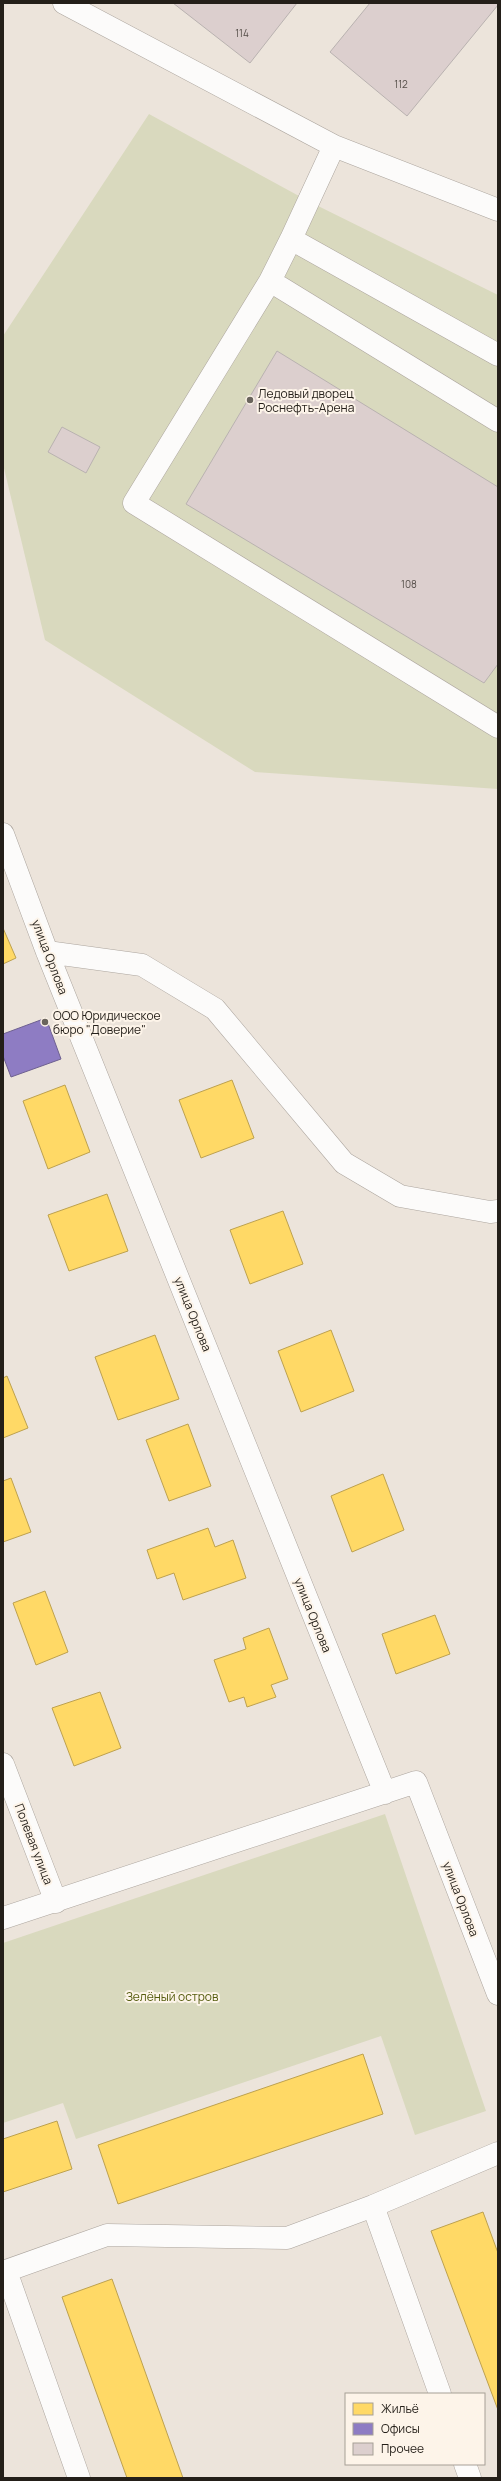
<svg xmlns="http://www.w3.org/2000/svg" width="501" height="2481" viewBox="0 0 501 2481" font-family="Manrope,sans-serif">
<rect width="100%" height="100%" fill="#ece4db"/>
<path fill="#d9d9be" d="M149 114 310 202 498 295V789L255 772 45 640 3 464V336Z
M385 1814 486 2111 415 2135 381 2036 76 2139 63 2103 3 2123V1943Z"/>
<path fill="#ffd966" stroke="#bda14f" d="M3 928 16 958 3 964Z
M232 1080 254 1138 201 1158 179 1100Z
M65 1085 90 1152 48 1169 23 1101Z
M107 1194 128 1251 69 1271 48 1215Z
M283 1211 303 1264 250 1284 230 1230Z
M331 1330 354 1391 301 1412 278 1351Z
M155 1335 179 1399 118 1420 95 1357Z
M7 1376 28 1428 3 1438V1378Z
M188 1424 211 1486 169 1501 146 1440Z
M383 1474 404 1530 352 1552 331 1496Z
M11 1478 31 1532 3 1542V1481Z
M208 1528 215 1547 233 1540 246 1578 183 1600 174 1573 157 1579 147 1550Z
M45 1591 68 1652 36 1665 13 1603Z
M435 1615 450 1654 396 1674 382 1634Z
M269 1628 288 1679 271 1685 276 1697 247 1707 244 1697 229 1702 214 1660 246 1649 243 1638Z
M100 1692 121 1748 74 1766 52 1708Z
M363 2054 383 2114 118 2204 98 2145Z
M57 2121 72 2169 3 2192V2139Z
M483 2212 498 2253V2410L431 2231Z
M112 2279 183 2478H127L62 2297Z"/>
<path fill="#8e7cc3" stroke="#6e6090" d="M46 1018 61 1059 11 1077 3 1056V1034Z"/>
<path fill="#dccfce" stroke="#b9b2b0" d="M173 3H297L250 63Z
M370 3H498V5L407 116 330 52Z
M277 351 498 487V664L484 683 186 504Z
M62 427 100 447 86 473 48 452Z"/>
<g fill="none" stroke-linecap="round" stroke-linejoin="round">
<defs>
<path id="minor" d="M64 3 334 146 498 210
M334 146 291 239 498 355
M291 239 270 281 134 503 498 727
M270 281 498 421
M3 834 47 952 385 1793
M47 952 142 965 215 1009 344 1163 400 1196 490 1212 498 1211
M3 1764 56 1902
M3 1918 416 1782 498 1994
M373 2206 440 2394
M6 2271 79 2478
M3 2272 107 2235 287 2238 373 2206 498 2153
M465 2464 470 2478"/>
</defs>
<use href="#minor" stroke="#aca59e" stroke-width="23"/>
<use href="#minor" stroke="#fcfbfa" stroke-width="22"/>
</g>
<g fill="#6a645d" stroke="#fdf4e9" stroke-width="1.5">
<circle cx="250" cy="400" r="4"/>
<circle cx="45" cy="1022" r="4"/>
</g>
<g text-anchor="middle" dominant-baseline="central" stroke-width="4" stroke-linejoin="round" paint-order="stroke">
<g font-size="10" fill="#554e49">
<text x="242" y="33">114</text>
<text x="401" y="84">112</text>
<text x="409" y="584">108</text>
</g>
<g font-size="12" fill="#241f19" stroke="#fdf4e9" text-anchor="start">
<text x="258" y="393">Ледовый дворец<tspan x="258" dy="14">Роснефть-Арена</tspan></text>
<text x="53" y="1015">ООО Юридическое<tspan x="53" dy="14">бюро "Доверие"</tspan></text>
</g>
<g font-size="12" fill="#241f19" stroke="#fdf4e9">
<text transform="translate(50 957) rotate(69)">улица Орлова</text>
<text transform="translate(193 1314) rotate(68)">улица Орлова</text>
<text transform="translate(313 1615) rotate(68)">улица Орлова</text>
<text transform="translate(34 1844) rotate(69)">Полевая улица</text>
<text transform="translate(461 1899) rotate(69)">улица Орлова</text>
</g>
<g font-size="12" fill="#565d0f" stroke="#fdf4e9">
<text x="172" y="1996">Зелёный остров</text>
</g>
</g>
<rect width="501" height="2481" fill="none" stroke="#241f19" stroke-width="8"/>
<rect x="345" y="2393" width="140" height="72" fill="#fdf4e9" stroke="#a69f96"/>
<rect x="353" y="2403" width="20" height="12" fill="#ffd966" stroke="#a69f96"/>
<text x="381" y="2413" font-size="12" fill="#241f19">Жильё</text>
<rect x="353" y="2423" width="20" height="12" fill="#8e7cc3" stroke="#a69f96"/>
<text x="381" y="2433" font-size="12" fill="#241f19">Офисы</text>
<rect x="353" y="2443" width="20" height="12" fill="#dccfce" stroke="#a69f96"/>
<text x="381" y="2453" font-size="12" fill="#241f19">Прочее</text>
</svg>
